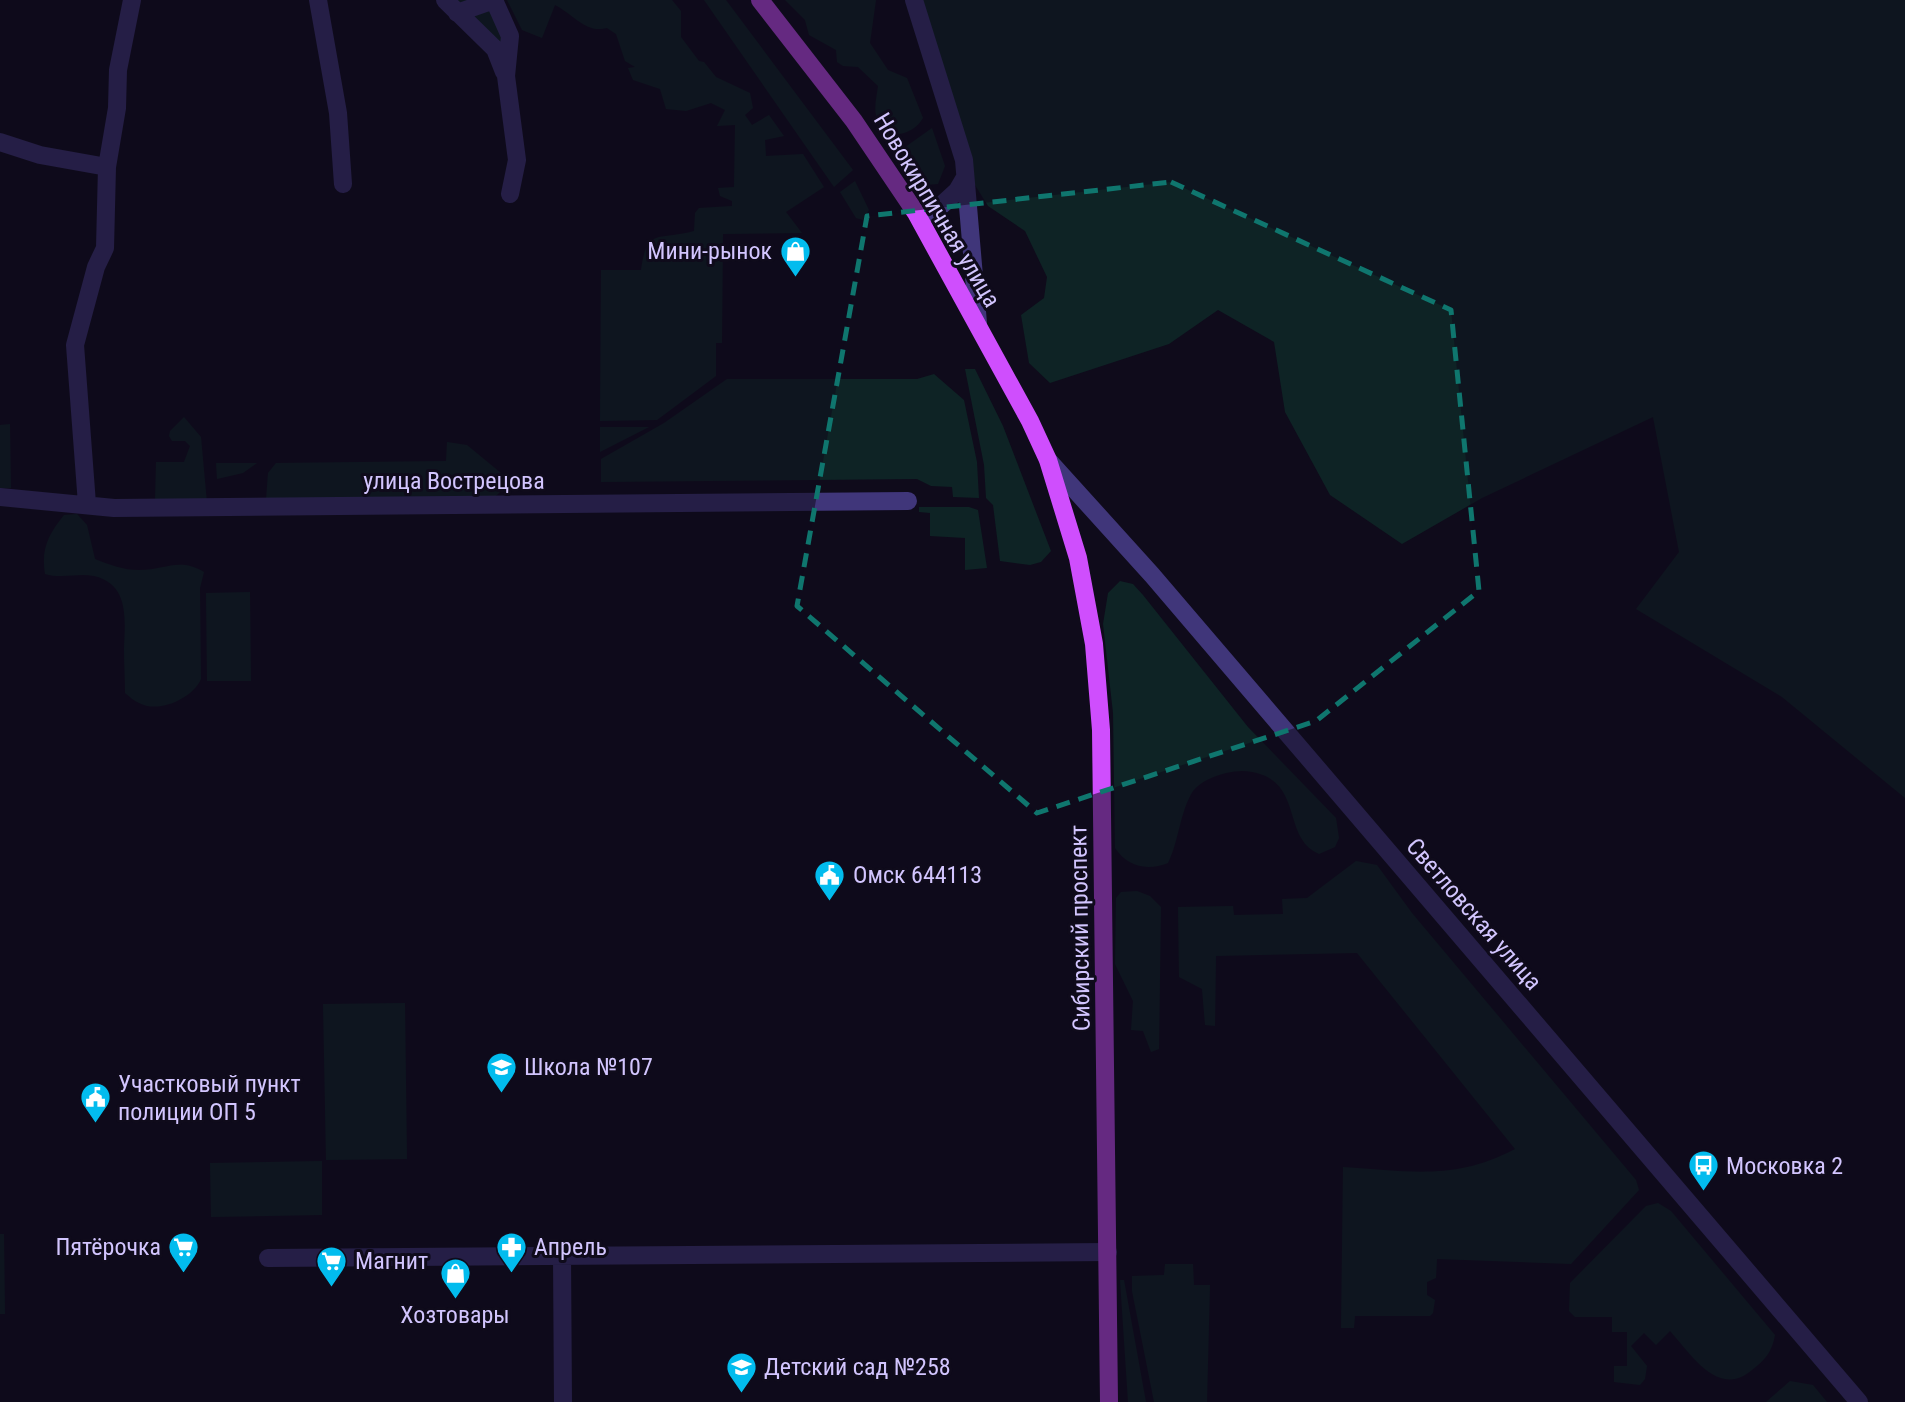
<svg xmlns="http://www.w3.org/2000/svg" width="1905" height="1402" viewBox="0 0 1905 1402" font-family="'Roboto Condensed',sans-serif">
<rect width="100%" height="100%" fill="#0f0b1b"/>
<path fill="#0e2325" d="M456 0H484L504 37 502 50Z
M507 0H672L681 11V37L699 61 704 62 716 77 750 93 753 108 745 115 752 125 769 115 784 136 765 140 766 156 803 154 824 187 786 212 802 233 723 234 722 343H716V376L657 420 600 421 601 270H641C647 227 657 241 694 231L695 213 699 208 732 206V201L720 196 718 188 734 187 735 125 717 126 725 110 711 103 686 111 666 109 660 89 633 80 628 68 635 67 625 61 616 34 607 28C586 34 573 14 555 5L542 38 522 30Z
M704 0H726L853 170 834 187Z
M785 0H876L870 43 888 70 907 78 923 118C912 137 882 143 876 115 874 106 877 95 878 86L858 67 843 66 837 62 836 50 809 35 805 20Z
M921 0H1905V798L1782 697 1636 609 1679 552 1653 417 1482 498 1402 544 1330 495 1285 412 1274 342 1218 310 1169 344 1050 383 1029 363 1021 315 1044 298 1047 277 1025 231 988 206 975 185Z
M932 128 945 166 938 184 924 185 894 155Z
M855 181 869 210 863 220 856 218 840 192Z
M965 369H975L1003 426 1051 551 1041 562 1030 565 1000 561 993 505 986 498 984 465Z
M934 374 964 400 977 462 979 498 953 497 952 487 931 486 917 479 601 482V459L664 423 727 379H917Z
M184 417 201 437 207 503 155 502 156 462H184L190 446 185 441H172L169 436 170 431Z
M10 424 11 488H0V425Z
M600 427H649L600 452Z
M447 442 467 445 501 473 500 492 492 500H266L268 473 276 463 446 461Z
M216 463H257L243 473 217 479Z
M919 507H969L978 510 987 568 965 570V538L930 536V513L919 512Z
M77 514 87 525 95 559C110 565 123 570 139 570 167 570 178 557 204 572L200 588 201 679C193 698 159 714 139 703 134 701 129 696 125 693 125 678 124 663 124 649 125 621 130 584 94 576 77 573 62 579 45 574 41 549 48 535 64 515Z
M1120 581 1133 584 1143 595 1248 727 1336 818 1339 838 1335 847 1319 854C1284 839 1301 790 1263 775 1250 770 1239 770 1226 773 1214 776 1201 781 1193 791 1180 811 1179 841 1168 863 1147 871 1128 867 1115 848L1113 713 1103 624 1108 593Z
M250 592 251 681H207L206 593Z
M1356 861 1377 865 1412 913 1636 1180 1639 1190 1571 1264 1437 1259 1436 1278 1427 1282V1295L1435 1300 1433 1313 1430 1316H1355L1354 1328H1341L1343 1167C1409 1171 1455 1181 1515 1149L1357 953 1216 956 1215 1026 1205 1025 1202 989 1179 977 1178 907 1233 906 1234 915 1283 914 1282 899 1307 898Z
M1137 891 1150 896 1161 907 1159 1049 1151 1052 1143 1031 1131 1030 1133 1001 1115 964 1116 898 1121 892Z
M405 1003 407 1159 326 1160 323 1004Z
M322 1161V1215L211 1217 210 1163Z
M1658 1203 1671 1211 1775 1335C1772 1352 1765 1360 1752 1370 1718 1399 1691 1354 1670 1331L1656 1345 1644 1333 1631 1346 1647 1366 1645 1379 1640 1385 1614 1382V1366H1627V1332H1612V1317H1575L1569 1311 1570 1283 1646 1206Z
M0 1234H4L5 1314H0Z
M1165 1264H1193L1194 1285H1210L1207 1402H1154L1132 1291V1276L1164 1275Z
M1120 1280H1124L1146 1402H1128Z
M1790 1381 1813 1385 1827 1402H1766Z"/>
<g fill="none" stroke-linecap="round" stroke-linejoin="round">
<path stroke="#40367a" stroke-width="18" d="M318 0 338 113 343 184
M445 0 495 49 504 72
M494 0 510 36 506 76 517 160 510 194
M914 0 964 160 978 323
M457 13 494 0
M0 142 40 155 107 167
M922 223 957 191 964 179
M1048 460 1152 575 1859 1402
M0 497 114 508 908 501
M87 504 75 345 96 267 105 248 107 167 117 108 118 70 132 0
M562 1256 563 1402
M268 1258 1108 1252"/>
<path stroke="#cf4efd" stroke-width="18" d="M760 0 854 121 916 213 1030 421 1048 460 1078 558 1094 644 1101 730 1109 1402"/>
</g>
<path d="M0 0H1905V1402H0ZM1171 182 1451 310 1479 591 1316 721 1037 813 797 606 867 216Z" fill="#0f0b1b" fill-opacity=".55" fill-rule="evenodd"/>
<path fill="none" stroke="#0f766e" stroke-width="5" stroke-dasharray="14 9" stroke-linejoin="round" d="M1171 182 1451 310 1479 591 1316 721 1037 813 797 606 867 216Z"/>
<defs>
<symbol id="shop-pin" viewBox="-11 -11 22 30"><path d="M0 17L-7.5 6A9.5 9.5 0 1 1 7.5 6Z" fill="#02bcee" stroke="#0f0b1b"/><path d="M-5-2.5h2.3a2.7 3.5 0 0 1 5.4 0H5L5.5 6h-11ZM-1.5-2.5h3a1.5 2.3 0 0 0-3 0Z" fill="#fff"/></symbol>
<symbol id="civic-pin" viewBox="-11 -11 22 30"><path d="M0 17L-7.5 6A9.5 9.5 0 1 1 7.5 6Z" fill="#02bcee" stroke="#0f0b1b"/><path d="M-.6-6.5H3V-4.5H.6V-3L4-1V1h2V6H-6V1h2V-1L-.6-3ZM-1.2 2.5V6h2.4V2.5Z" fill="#fff"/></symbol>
<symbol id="school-pin" viewBox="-11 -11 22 30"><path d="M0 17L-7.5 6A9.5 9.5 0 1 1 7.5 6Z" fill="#02bcee" stroke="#0f0b1b"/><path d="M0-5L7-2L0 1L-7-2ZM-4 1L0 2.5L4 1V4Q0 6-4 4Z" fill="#fff"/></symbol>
<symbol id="bus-pin" viewBox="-11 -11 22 30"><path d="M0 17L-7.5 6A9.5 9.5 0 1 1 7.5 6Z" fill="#02bcee" stroke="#0f0b1b"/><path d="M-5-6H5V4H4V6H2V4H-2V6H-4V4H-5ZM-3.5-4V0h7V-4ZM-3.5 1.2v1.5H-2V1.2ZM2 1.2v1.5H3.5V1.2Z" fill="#fff"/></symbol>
<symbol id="supermarket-pin" viewBox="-11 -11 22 30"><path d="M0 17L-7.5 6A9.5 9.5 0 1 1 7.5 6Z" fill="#02bcee" stroke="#0f0b1b"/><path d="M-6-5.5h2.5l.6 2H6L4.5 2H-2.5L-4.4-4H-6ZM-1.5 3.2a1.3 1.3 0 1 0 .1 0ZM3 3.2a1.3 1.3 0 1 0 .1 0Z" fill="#fff"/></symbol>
<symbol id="pharmacy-pin" viewBox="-11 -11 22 30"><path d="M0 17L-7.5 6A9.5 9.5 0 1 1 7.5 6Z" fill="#02bcee" stroke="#0f0b1b"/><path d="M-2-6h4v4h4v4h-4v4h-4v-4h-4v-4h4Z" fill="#fff"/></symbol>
</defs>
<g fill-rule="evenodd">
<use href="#shop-pin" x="778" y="234" width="35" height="47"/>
<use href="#civic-pin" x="812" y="858" width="35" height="47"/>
<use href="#school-pin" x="484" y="1050" width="35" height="47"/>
<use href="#civic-pin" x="78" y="1080" width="35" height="47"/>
<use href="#bus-pin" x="1686" y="1148" width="35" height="47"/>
<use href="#supermarket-pin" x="166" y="1230" width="35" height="47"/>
<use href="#pharmacy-pin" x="494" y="1230" width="35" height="47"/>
<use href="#supermarket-pin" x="314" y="1244" width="35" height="47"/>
<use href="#shop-pin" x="438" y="1256" width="35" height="47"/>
<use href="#school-pin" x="724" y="1350" width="35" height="47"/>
</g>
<g text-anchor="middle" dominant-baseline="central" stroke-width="6" stroke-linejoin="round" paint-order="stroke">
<g font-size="24" fill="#d2c5fe" stroke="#0f0b1b">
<text transform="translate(937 210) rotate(59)">Новокирпичная улица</text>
<text x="454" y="481">улица Вострецова</text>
<text transform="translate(1474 914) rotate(49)">Светловская улица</text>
<text transform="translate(1080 928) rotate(-91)">Сибирский проспект</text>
</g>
<g font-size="24" fill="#d2c5fe" stroke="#0f0b1b" text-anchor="start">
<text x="772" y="251" text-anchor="end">Мини-рынок</text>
<text x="853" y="875">Омск 644113</text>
<text x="524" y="1067">Школа №107</text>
<text x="118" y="1084">Участковый пункт<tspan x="118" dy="28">полиции ОП 5</tspan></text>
<text x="1726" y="1166">Московка 2</text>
<text x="161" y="1247" text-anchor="end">Пятёрочка</text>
<text x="534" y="1247">Апрель</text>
<text x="355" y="1261">Магнит</text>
<text x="455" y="1315" text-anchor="middle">Хозтовары</text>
<text x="764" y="1367">Детский сад №258</text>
</g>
</g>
</svg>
